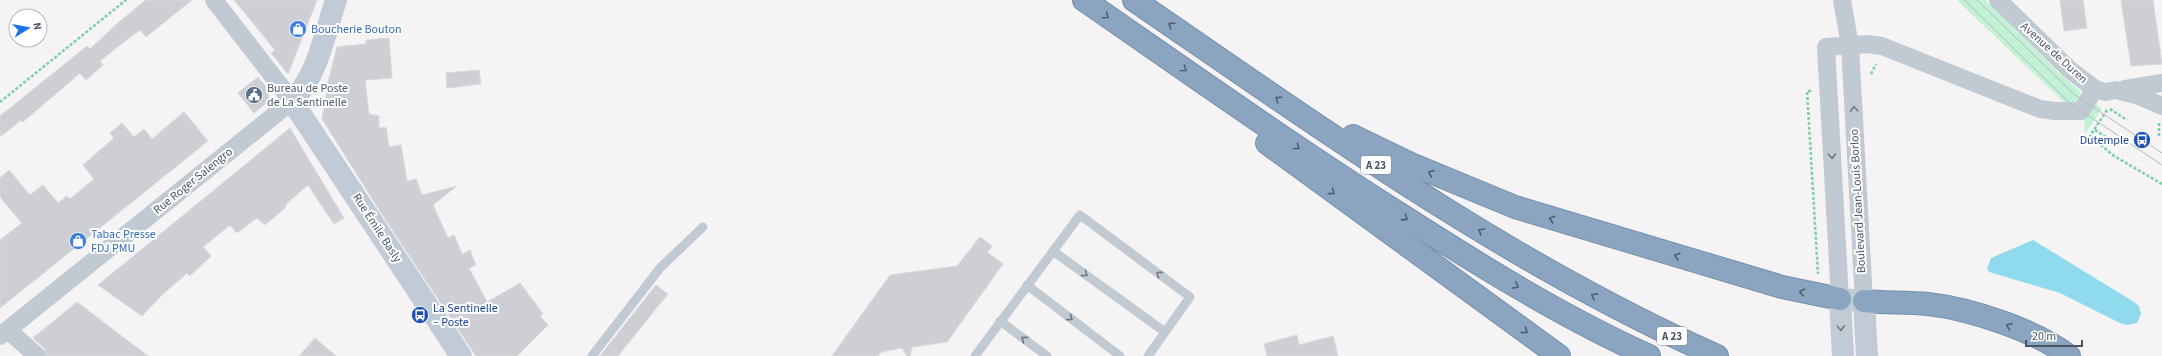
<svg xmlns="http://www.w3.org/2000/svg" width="2162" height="356" viewBox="0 0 2162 356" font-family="'Source Sans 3',sans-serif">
<rect width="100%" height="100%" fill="#f5f3f3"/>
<path fill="#c3f1d5" d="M1957 0H1985L2062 76 2081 92 2072 110Z
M2096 104 2102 109 2085 134 2084 117Z"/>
<path fill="#90daee" d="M2033 240 2134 302 2139 306 2141 314 2137 323 2126 325 2120 323 2060 293 1989 272 1987 268 1991 258Z"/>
<path fill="#cdcfd5" stroke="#d7d9de" d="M146 0H192L146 37 140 30 130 37 100 61 103 65 86 80 80 73 23 122 21 120 0 137V116L87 46 90 49 119 22Z
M234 0H317L288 74 271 53 275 50Z
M2060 0H2083L2087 28 2064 31Z
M2121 0H2153L2162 64 2131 66Z
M389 38 392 78 365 80 369 114 379 116V128L386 127 389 147 401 145 407 181 416 179 422 195 457 186 433 205 448 238 454 235 462 254 470 250 476 265 469 268 487 302 520 283 543 314 540 316 548 325 517 356H476L383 216 322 119 329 78 337 47 366 44V40Z
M479 70 481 84 447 88 446 73Z
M258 77 268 89 269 101 254 113 238 93Z
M184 112 208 141 0 308V240L22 223 0 197V178L9 170 30 195 43 185 58 203 67 196 70 199 94 179 83 165 114 138 110 133 122 123 134 137 144 129 152 139Z
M290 128 344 218 334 224 308 185 285 205 286 207 265 225 257 218 237 233 230 225 203 247 211 256 190 276 187 273 163 294 142 316 98 285Z
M980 237 992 246 987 252 1003 264 947 342 912 347 910 356H907L902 348 881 352 878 356H832L890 275 957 266Z
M656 285 668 294 654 311 618 356H600Z
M77 302 148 356H47L44 348 33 338Z
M1297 335 1299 345 1333 336 1338 356H1267L1264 344Z
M315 338 336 356H299Z"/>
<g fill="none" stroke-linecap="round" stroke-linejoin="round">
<defs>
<path id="highway" d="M1084 0C1188 72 1291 145 1398 213 1479 265 1561 316 1649 356
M1134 0C1322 129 1508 263 1717 356
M1353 136 1411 164 1515 207 1782 287 1840 299
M1267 143 1559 356
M1864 301C1885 303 1907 302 1928 304 1971 309 2035 330 2069 356"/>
</defs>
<use href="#highway" stroke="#7690ad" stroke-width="24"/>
<path stroke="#7ad0a6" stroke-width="2.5" stroke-dasharray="3 2" stroke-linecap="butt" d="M1871 74 1876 64
M1811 91H1807L1818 274
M0 102 126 0
M2110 109 2127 120
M2107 110 2090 136 2114 156 2162 184
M2159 123V137
M2095 130 2113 142"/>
<path stroke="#c1cad2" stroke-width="9" d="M1053 251 1165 332
M1027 285 1120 356
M1000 321 1047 356
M592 356 660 268 703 227
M975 356 1080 215 1190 297 1148 356"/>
<path stroke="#c1cad2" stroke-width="18" d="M1842 0 1850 46 1864 301
M1998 0 2070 70 2095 89 2105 92 2116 90 2139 96 2162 106
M2125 89 2162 83
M1840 299 1826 47 1868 44 1882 46 2040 109 2055 111H2081L2095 89
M8 330 37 356
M0 336 292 101 214 0"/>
<path stroke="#c1cbd6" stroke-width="22" d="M336 0C325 33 318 75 292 101L461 356
M1843 356 1840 299 1864 301 1867 356"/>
<use href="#highway" stroke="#8ba5c1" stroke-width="22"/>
<path stroke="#b5b8bd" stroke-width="1" d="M1964 0 2071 104 2162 165
M1977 0 2075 95 2162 153"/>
</g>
<defs><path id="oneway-chevron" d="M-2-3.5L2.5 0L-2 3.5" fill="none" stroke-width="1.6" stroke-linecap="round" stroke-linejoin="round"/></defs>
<g stroke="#505e6b">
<use href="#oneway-chevron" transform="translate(1106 16) rotate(35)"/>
<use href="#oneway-chevron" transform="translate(1171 25) rotate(-146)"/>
<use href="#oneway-chevron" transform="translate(1184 69) rotate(35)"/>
<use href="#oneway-chevron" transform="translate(1278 99) rotate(-146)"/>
<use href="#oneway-chevron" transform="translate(1297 147) rotate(34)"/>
<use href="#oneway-chevron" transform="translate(1431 173) rotate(-157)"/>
<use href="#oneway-chevron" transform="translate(1332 192) rotate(36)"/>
<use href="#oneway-chevron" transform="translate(1405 218) rotate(33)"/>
<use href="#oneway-chevron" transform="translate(1552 219) rotate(-162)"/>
<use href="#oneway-chevron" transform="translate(1481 231) rotate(-149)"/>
<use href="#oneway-chevron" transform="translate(1677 256) rotate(-164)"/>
<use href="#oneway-chevron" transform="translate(1516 286) rotate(30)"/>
<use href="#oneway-chevron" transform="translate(1802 292) rotate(-167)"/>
<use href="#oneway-chevron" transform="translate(1594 296) rotate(-152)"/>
<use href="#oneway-chevron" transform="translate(2009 326) rotate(-159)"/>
<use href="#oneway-chevron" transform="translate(1525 331) rotate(36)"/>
</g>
<g stroke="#6e7983">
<use href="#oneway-chevron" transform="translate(1854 109) rotate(-93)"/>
<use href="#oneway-chevron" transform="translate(1832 156) rotate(87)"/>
<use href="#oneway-chevron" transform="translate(1085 274) rotate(36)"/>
<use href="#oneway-chevron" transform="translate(1159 274) rotate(-144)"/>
<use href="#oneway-chevron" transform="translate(1070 318) rotate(37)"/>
<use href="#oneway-chevron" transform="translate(1024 339) rotate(-144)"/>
</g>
<use stroke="#6e7984" href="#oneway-chevron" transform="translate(1841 328) rotate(87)"/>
<defs>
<symbol id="shop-disc" viewBox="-11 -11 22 22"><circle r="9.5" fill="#3f7fe0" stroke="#fff"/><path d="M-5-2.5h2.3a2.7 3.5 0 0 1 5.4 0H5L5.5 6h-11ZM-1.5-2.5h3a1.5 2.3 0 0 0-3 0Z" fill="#fff"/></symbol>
<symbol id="civic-disc" viewBox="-11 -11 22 22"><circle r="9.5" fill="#5c6f8a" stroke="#fff"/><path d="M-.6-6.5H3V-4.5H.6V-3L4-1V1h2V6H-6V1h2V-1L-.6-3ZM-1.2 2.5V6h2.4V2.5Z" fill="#fff"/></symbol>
<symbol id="bus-disc" viewBox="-11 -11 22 22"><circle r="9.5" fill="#1a4fb4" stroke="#fff"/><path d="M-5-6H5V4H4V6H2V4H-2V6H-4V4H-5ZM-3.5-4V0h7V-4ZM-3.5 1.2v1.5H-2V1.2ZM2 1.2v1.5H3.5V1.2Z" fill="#fff"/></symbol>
</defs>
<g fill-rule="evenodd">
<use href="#shop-disc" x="288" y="19" width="20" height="20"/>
<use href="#civic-disc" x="244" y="85" width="20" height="20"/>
<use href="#bus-disc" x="2132" y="130" width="20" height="20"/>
<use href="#shop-disc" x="68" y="231" width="20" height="20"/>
<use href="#bus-disc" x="410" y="305" width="20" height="20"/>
</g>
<g text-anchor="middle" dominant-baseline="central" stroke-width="4" stroke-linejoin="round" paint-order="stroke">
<g fill="#fff" stroke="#808990" stroke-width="1">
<rect x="1361" y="156" width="30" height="18" rx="3"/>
<rect x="1657" y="327" width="30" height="18" rx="3"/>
</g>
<g font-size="11" font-weight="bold" fill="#4a5661">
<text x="1376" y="165">A 23</text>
<text x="1672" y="336">A 23</text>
</g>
<g font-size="12" fill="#366cbe" stroke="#fff" text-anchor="start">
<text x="311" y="29">Boucherie Bouton</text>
<text x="91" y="234">Tabac Presse<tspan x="91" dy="14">FDJ PMU</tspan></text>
</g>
<g font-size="12" fill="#4a5661" stroke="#fff">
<text transform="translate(2054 53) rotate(42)">Avenue de Duren</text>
<text transform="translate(193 181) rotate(-39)">Rue Roger Salengro</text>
<text transform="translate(1858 201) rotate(-93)">Boulevard Jean-Louis Borloo</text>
<text transform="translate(377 228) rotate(57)">Rue Émile Basly</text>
</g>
<g font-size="12" fill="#4e5e75" stroke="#fff" text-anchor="start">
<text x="267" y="88">Bureau de Poste<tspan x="267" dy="14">de La Sentinelle</tspan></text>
</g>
<g font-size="12" fill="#164399" stroke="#fff" text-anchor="end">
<text x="2129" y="140">Dutemple</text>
<text x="433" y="308" text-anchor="start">La Sentinelle<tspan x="433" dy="14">– Poste</tspan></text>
</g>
</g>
<g transform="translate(28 28) rotate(79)"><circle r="19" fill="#ffffff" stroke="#b7bbc0"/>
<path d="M0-3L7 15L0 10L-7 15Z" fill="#1a73e8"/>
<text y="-6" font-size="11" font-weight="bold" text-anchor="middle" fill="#4a5661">N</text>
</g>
<path d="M2026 340v6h56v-6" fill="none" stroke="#4a5661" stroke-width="2"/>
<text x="2032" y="340" font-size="12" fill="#4a5661" stroke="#ffffff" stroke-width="3" paint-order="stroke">20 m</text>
</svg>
